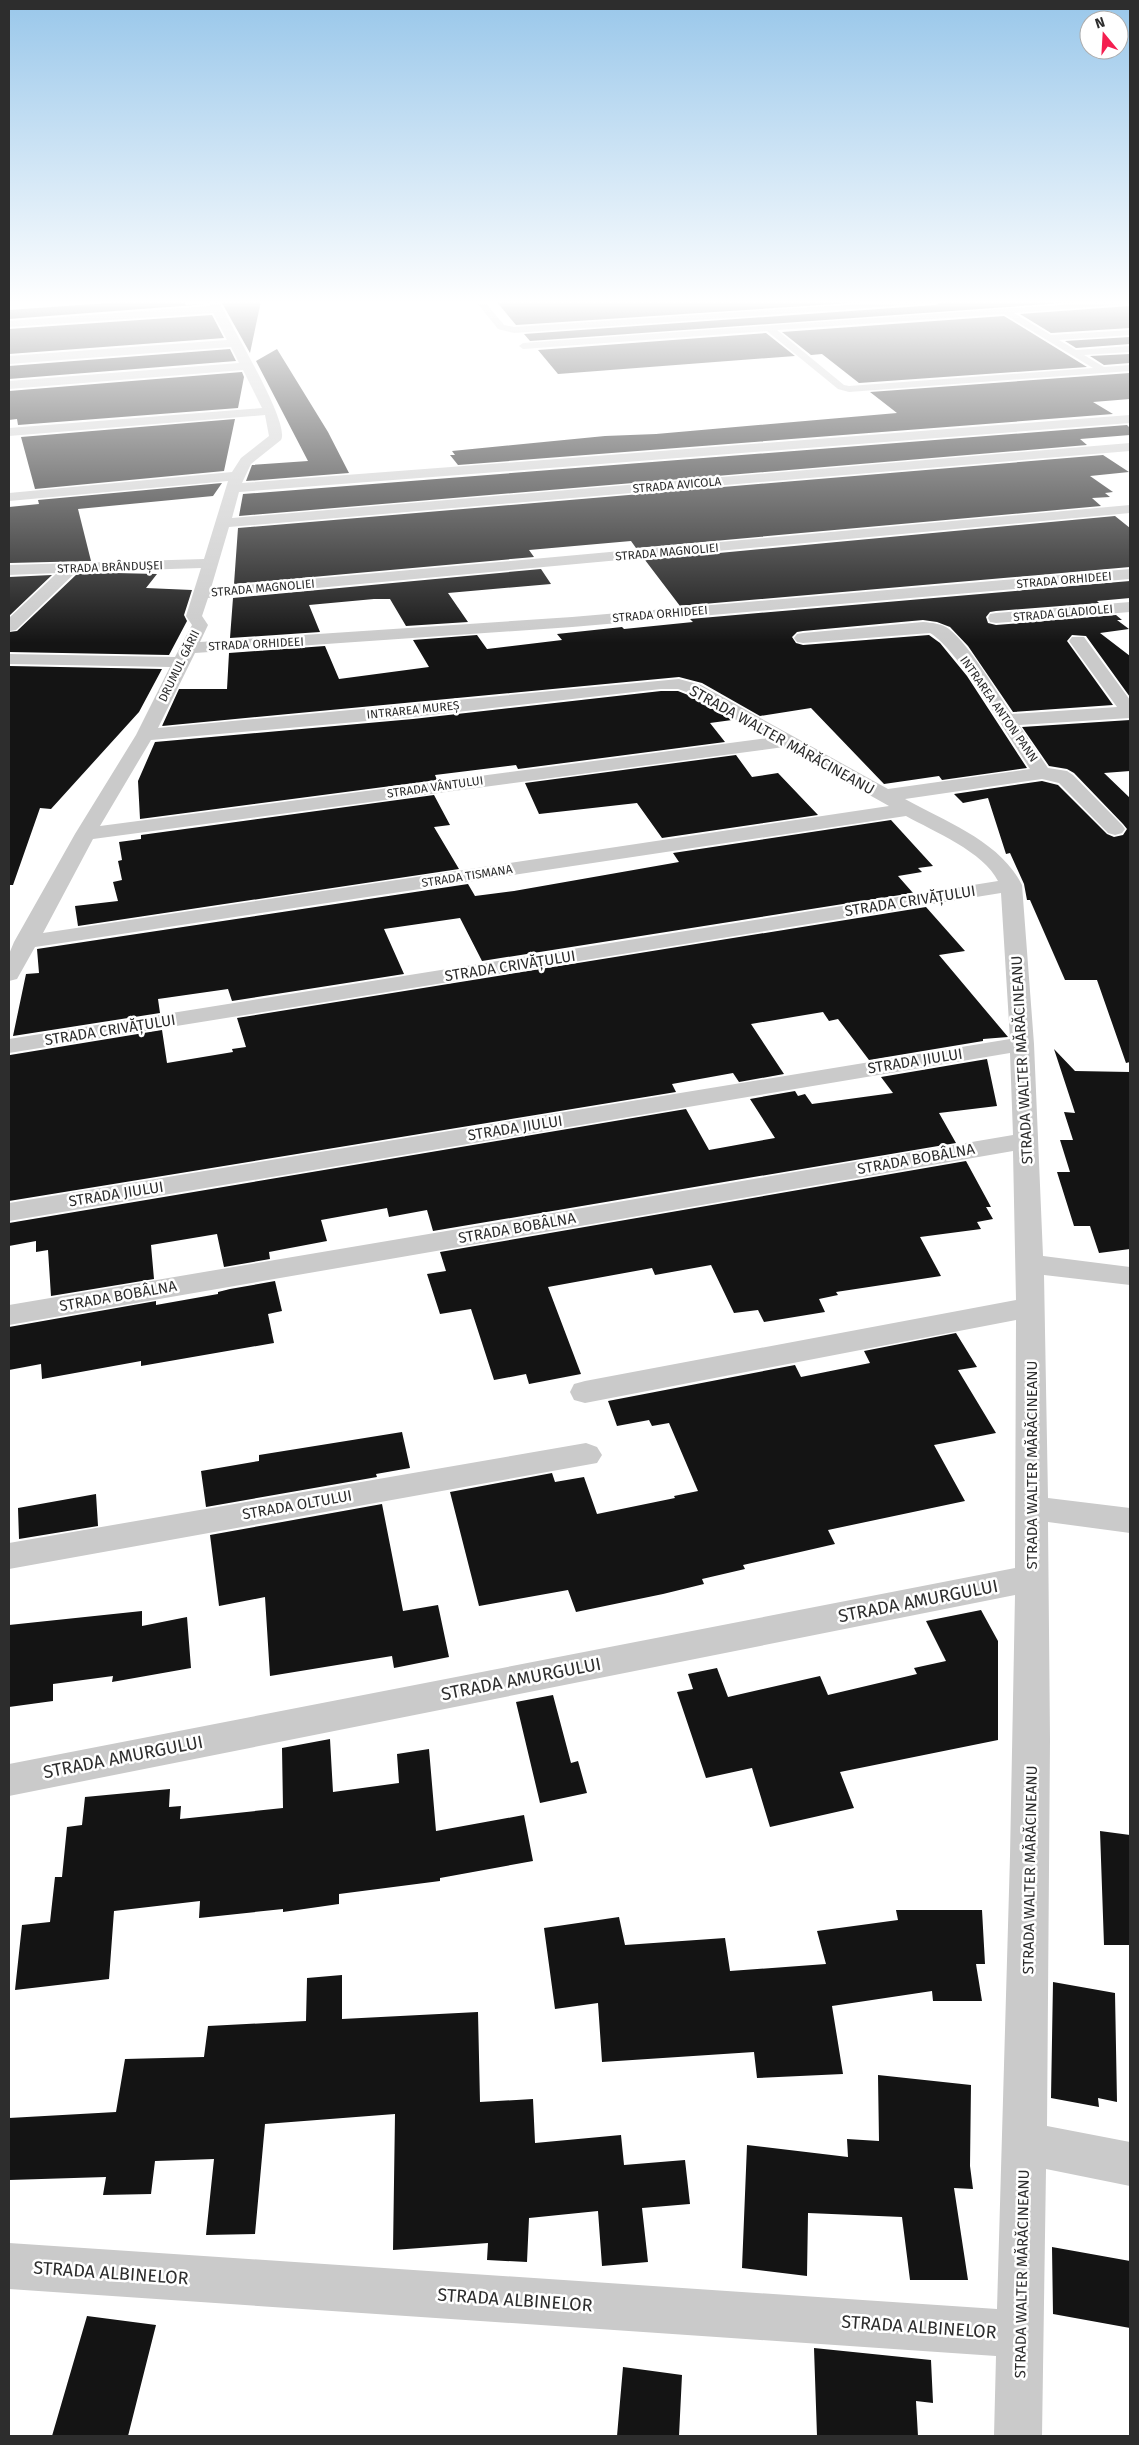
<svg xmlns="http://www.w3.org/2000/svg" width="1139" height="2445" viewBox="0 0 1139 2445" font-family="'Fira Sans',sans-serif">
<rect width="100%" height="100%" fill="#fff"/>
<path fill="#141414" d="M137 301H184L186 305 207 304 9 319V310Z
M261 301 250 353 222 303Z
M496 301H880L516 325Z
M942 301H1091L530 341 524 334 936 305Z
M1130 306V328L1051 333 1020 314Z
M212 315 224 338 9 354V329Z
M1004 316 1087 367 859 383 822 354 811 355 782 332Z
M766 333 795 356 558 374 538 350Z
M1130 337V344L1076 348 1065 341Z
M230 349 236 361 9 379V366Z
M277 349 328 432 349 473 246 481 252 465 308 461 256 361Z
M1130 354V363L1104 365 1090 356Z
M242 372 244 377 238 408 18 425 17 419 9 420V391Z
M1130 373V399L1093 402 1113 414 458 465 450 455H455L452 451 605 436 656 434 897 413 870 392Z
M235 419 224 471 35 489 21 437Z
M1127 425 1130 428V435L1080 439 1087 445 239 516 243 494Z
M1103 455 1129 472 1090 476 1113 492 1105 493 1110 497 1092 498 1101 506 636 548 631 541 529 550 534 557 234 584 238 528Z
M222 483 213 496 78 509 91 561 9 563V507L39 504 38 500Z
M1115 516 1130 528V567L680 606 645 560Z
M541 569 551 584 448 593 468 622 406 626 390 599H374L309 605 320 632 230 638 233 598Z
M115 573 157 574 146 588 192 590 184 615 187 621 169 655 9 652V632L17 631 77 574Z
M52 575 9 616V577Z
M1130 581V598L1097 601 1099 603 996 611 990 612 986 617 988 623 996 625 1116 615 1122 620H1117L1129 629 1100 633 1130 656V697L1086 636 1072 635 1067 641 1113 705 1013 712 968 646 950 627 937 622 923 620 803 631 797 632 792 637 796 643 803 645 929 635 940 643 967 676 1027 768 942 780 939 776 884 784 811 708 760 716 702 683 679 677 162 726 179 689H227L229 653 325 646 339 679 429 667 413 640 477 635 487 649 562 640 557 634 622 627 624 629 693 622 690 619Z
M9 666 162 669 139 712 51 809 40 808 13 885H9Z
M661 691H678L688 695 732 720 710 723 725 742 518 769 516 765 435 775 437 780 140 819 138 781 155 742 413 719Z
M1130 720V771L1104 773 1130 798V1062L1126 1063 1097 980H1065L1030 900H1027L1024 884 1010 853 1006 854 988 798 963 803 954 794 1042 781 1058 785 1107 834 1114 837 1123 835 1127 829 1123 824 1074 773 1067 769 1049 766 1022 727Z
M736 755 752 777 778 773 818 815 662 838 637 803 539 814 525 783Z
M434 795 450 825 434 827 459 869 78 926 75 906 118 901 113 882 122 880 118 861 122 860 119 842 141 839V835Z
M891 820 933 866 918 868 922 872 898 876 913 893 482 961 460 918 384 929 404 974 232 1001 228 989 158 999 160 1013 13 1036 26 974 39 973 37 949 468 884 475 896 514 891 679 862 673 853Z
M926 907 965 951 939 955 1008 1037 983 1039V1041L869 1060 838 1019 829 1021 823 1012 751 1024 784 1074 739 1082 733 1073 672 1084 676 1092 9 1201 10 1055 162 1030 167 1063 233 1052 232 1049 246 1047 237 1018Z
M1054 1049 1075 1071 1130 1072V1249L1099 1253 1090 1226H1074L1057 1172H1070L1060 1140H1073L1064 1112 1075 1113Z
M987 1059 997 1106 939 1113 956 1143 433 1231 427 1210 389 1217 387 1208 321 1220 327 1241 269 1252 270 1259 224 1267 217 1234 151 1245 154 1279 51 1296 48 1250 36 1252V1241L9 1246V1223L686 1109 709 1150 775 1138 750 1099 795 1091 798 1096 805 1094 812 1104 893 1093 881 1077Z
M966 1161 991 1207H986L993 1219 977 1222 981 1229 920 1237 941 1276 836 1292 838 1295 819 1299 825 1312 764 1322 758 1310 734 1313 711 1265 655 1275 652 1268 548 1287 581 1374 529 1384 526 1374 494 1380 471 1309 440 1314 427 1274 446 1271 440 1252Z
M275 1281 282 1311 268 1314 274 1343 141 1366V1361L42 1379 41 1364 9 1370V1327L156 1301V1305L218 1294V1292L230 1289Z
M956 1333 977 1367 958 1370 996 1433 934 1445 965 1501 828 1530 835 1544 743 1565 745 1569 702 1579 704 1584 663 1594 576 1612 568 1590 479 1606 450 1492 552 1473 555 1482 584 1477 597 1514 675 1498 674 1496 698 1491 669 1423 652 1426 649 1420 617 1426 608 1401 795 1365 801 1377 870 1363 864 1351Z
M402 1432 410 1468 376 1474 377 1477 206 1507 201 1471 259 1461V1455Z
M96 1494 98 1526 19 1539 18 1508Z
M382 1504 403 1611 438 1605 449 1657 394 1668 392 1656 270 1676 265 1597 219 1606 210 1535Z
M981 1610 998 1641V1740L840 1772 854 1808 770 1827 752 1768 706 1778 677 1692 693 1689 688 1674 717 1668 728 1697 820 1676 828 1695 917 1674 914 1668 946 1661 926 1621Z
M142 1611V1626L187 1617 191 1668 112 1682 113 1676 53 1684V1701L9 1707V1625Z
M553 1695 571 1763 578 1761 587 1793 540 1803 516 1702Z
M330 1739 333 1792 399 1783 397 1754 429 1749 436 1831 524 1815 533 1861 440 1878V1881L339 1894V1904L283 1912V1909L199 1918 200 1901 114 1911 109 1979 15 1990 22 1925 50 1922 55 1877H62L67 1827 82 1825 85 1797 170 1789 169 1807 181 1806 180 1819 283 1808 282 1748Z
M1100 1831 1130 1835V1945H1104Z
M896 1910H982L985 1964H976L982 2001H933L932 1991 832 2006 843 2074 757 2078 754 2052 602 2062 598 2003 555 2009 544 1928 619 1917 625 1945 725 1938 730 1971 826 1964 817 1931 898 1920Z
M342 1975V2019L478 2012 480 2102 533 2099 535 2143 621 2135 624 2165 685 2160 690 2204 642 2208 648 2262 602 2266 598 2211 529 2218 527 2262 487 2260 488 2243 393 2250 395 2114 265 2124 255 2234 206 2235 214 2159 155 2161 151 2194 103 2195 106 2177 9 2180V2118L116 2112 125 2059 204 2057 208 2026 306 2021 307 1978Z
M1053 1982 1115 1993 1117 2102 1098 2098 1099 2107 1051 2098Z
M878 2075 971 2085 970 2166 973 2189 954 2188 968 2280H910L902 2217 808 2213 807 2276 742 2268 747 2145 848 2157 847 2139 879 2141Z
M1052 2247 1130 2261V2328L1053 2314Z
M87 2316 156 2325 128 2436H52Z
M814 2348 931 2360 933 2403 916 2401 918 2436H817Z
M623 2367 682 2375 679 2436H617Z"/>
<g fill="none" stroke-linecap="round" stroke-linejoin="round">
<path fill="#cacaca" fill-rule="evenodd" d="M904 301H940L936 303 514 333 498 329 478 304 485 302 504 325 514 327Z
M1114 301H1130V304L1014 313 1051 335 1130 330V335L1059 340 1076 350 1130 346V352L1084 355 1104 367 1130 365V371L849 392 838 389 767 331 523 349 519 346 523 343ZM1004 314 1093 368 849 386 844 385 777 330Z"/>
<path fill="#cacaca" fill-rule="evenodd" d="M208 301H219C229 323 291 423 281 440L251 464 242 483 1130 415V423L239 492 232 518 1130 443V451L229 527 211 588 1130 505V513L208 598 202 616 208 625 200 642 572 617 1130 569V579L572 627 195 653 158 728 679 679 701 685 888 789 1030 769C1010 739 957 648 930 633L803 643 797 642 794 638 797 634 803 633 923 622C932 623 941 623 949 629 972 648 995 690 1012 714L1117 707 1069 641 1072 637H1084L1130 700V718L1019 725 1048 768 1067 771 1073 775 1122 825 1125 829 1122 833 1115 835 1108 833 1059 783 1042 779 905 799C946 822 1000 841 1022 885L1034 1044 1043 1256 1130 1267V1285L1044 1275 1048 1498 1130 1508V1533L1048 1522 1050 1740 1047 2126 1130 2142V2186L1046 2169 1042 2436H994L996 2356 9 2289V2243L997 2309 1010 1856 1015 1595 9 1796V1764L1015 1568 1016 1320 585 1403 574 1400 570 1392 574 1384 585 1381 1016 1300 1013 1151 9 1325V1305L1013 1135 1010 1053 9 1221V1203L1010 1039 1001 893 9 1053V1039L998 881C984 852 933 831 906 816L35 947 17 979 9 981V954L14 942 75 834 136 735 170 667 9 664V654L175 657 192 625 186 616 201 568 76 572 16 630 10 631 9 618 57 573 9 575V565L204 559 228 481 9 501V493L232 472 241 458 269 436 265 415 9 436V428L262 408 243 370 9 389V381L239 363 231 347 9 364V356L227 340 213 313 9 327V321L210 306ZM661 689H678L689 693 768 738 100 826 151 740 413 717ZM784 747 889 806 43 933 93 839Z
M1130 602V612L996 623 990 622 988 618 990 614 996 613Z
M586 1443 597 1447 602 1455 597 1463 9 1569V1543Z"/>
</g>
<linearGradient id="sky" x2="0" y2="1"><stop stop-color="#99c7ea"/><stop offset="0.47" stop-color="#fff"/><stop offset="1" stop-color="#fff" stop-opacity="0"/></linearGradient>
<rect width="1139" height="643" fill="url(#sky)"/>
<g text-anchor="middle" dominant-baseline="central" stroke-width="5" stroke-linejoin="round" paint-order="stroke">
<g font-size="12" fill="#2d2d2d" stroke="#fff">
<text transform="translate(677 485) rotate(-5)">STRADA AVICOLA</text>
<text transform="translate(667 552) rotate(-5)">STRADA MAGNOLIEI</text>
<text transform="translate(110 567) rotate(-2)">STRADA BRÂNDUȘEI</text>
<text transform="translate(1064 580) rotate(-5)">STRADA ORHIDEEI</text>
<text transform="translate(263 588) rotate(-5)">STRADA MAGNOLIEI</text>
<text transform="translate(1063 613) rotate(-5)">STRADA GLADIOLEI</text>
<text transform="translate(660 614) rotate(-5)">STRADA ORHIDEEI</text>
<text transform="translate(256 644) rotate(-3)">STRADA ORHIDEEI</text>
<text transform="translate(179 666) rotate(-64)">DRUMUL GĂRII</text>
<text transform="translate(999 709) rotate(55)">INTRAREA ANTON PANN</text>
<text transform="translate(413 710) rotate(-6)">INTRAREA MUREȘ</text>
<text transform="translate(435 787) rotate(-8)">STRADA VÂNTULUI</text>
<text transform="translate(467 876) rotate(-9)">STRADA TISMANA</text>
</g>
<g font-size="15" fill="#2d2d2d" stroke="#fff">
<text transform="translate(782 740) rotate(29)">STRADA WALTER MĂRĂCINEANU</text>
<text transform="translate(910 901) rotate(-9)">STRADA CRIVĂȚULUI</text>
<text transform="translate(510 966) rotate(-9)">STRADA CRIVĂȚULUI</text>
<text transform="translate(110 1030) rotate(-9)">STRADA CRIVĂȚULUI</text>
<text transform="translate(1022 1060) rotate(-93)">STRADA WALTER MĂRĂCINEANU</text>
<text transform="translate(915 1061) rotate(-9)">STRADA JIULUI</text>
<text transform="translate(515 1128) rotate(-9)">STRADA JIULUI</text>
<text transform="translate(916 1159) rotate(-10)">STRADA BOBÂLNA</text>
<text transform="translate(116 1194) rotate(-9)">STRADA JIULUI</text>
<text transform="translate(517 1228) rotate(-10)">STRADA BOBÂLNA</text>
<text transform="translate(118 1296) rotate(-10)">STRADA BOBÂLNA</text>
<text transform="translate(1032 1465) rotate(-90)">STRADA WALTER MĂRĂCINEANU</text>
<text transform="translate(297 1505) rotate(-10)">STRADA OLTULUI</text>
<text transform="translate(1030 1870) rotate(-89)">STRADA WALTER MĂRĂCINEANU</text>
<text transform="translate(1022 2274) rotate(-89)">STRADA WALTER MĂRĂCINEANU</text>
</g>
<g font-size="18" fill="#2d2d2d" stroke="#fff">
<text transform="translate(918 1601) rotate(-11)">STRADA AMURGULUI</text>
<text transform="translate(521 1679) rotate(-11)">STRADA AMURGULUI</text>
<text transform="translate(123 1757) rotate(-11)">STRADA AMURGULUI</text>
<text transform="translate(111 2273) rotate(4)">STRADA ALBINELOR</text>
<text transform="translate(515 2300) rotate(4)">STRADA ALBINELOR</text>
<text transform="translate(919 2327) rotate(4)">STRADA ALBINELOR</text>
</g>
</g>
<rect width="1139" height="2445" fill="none" stroke="#2d2d2d" stroke-width="20"/>
<g transform="translate(1104 35) rotate(342)"><circle r="24" fill="#ffffff" stroke="#ababab"/>
<path d="M0-4L9 19L0 12L-9 19Z" fill="#f41f50"/>
<text y="-8" font-size="14" font-weight="bold" text-anchor="middle" fill="#2d2d2d">N</text>
</g>
</svg>
